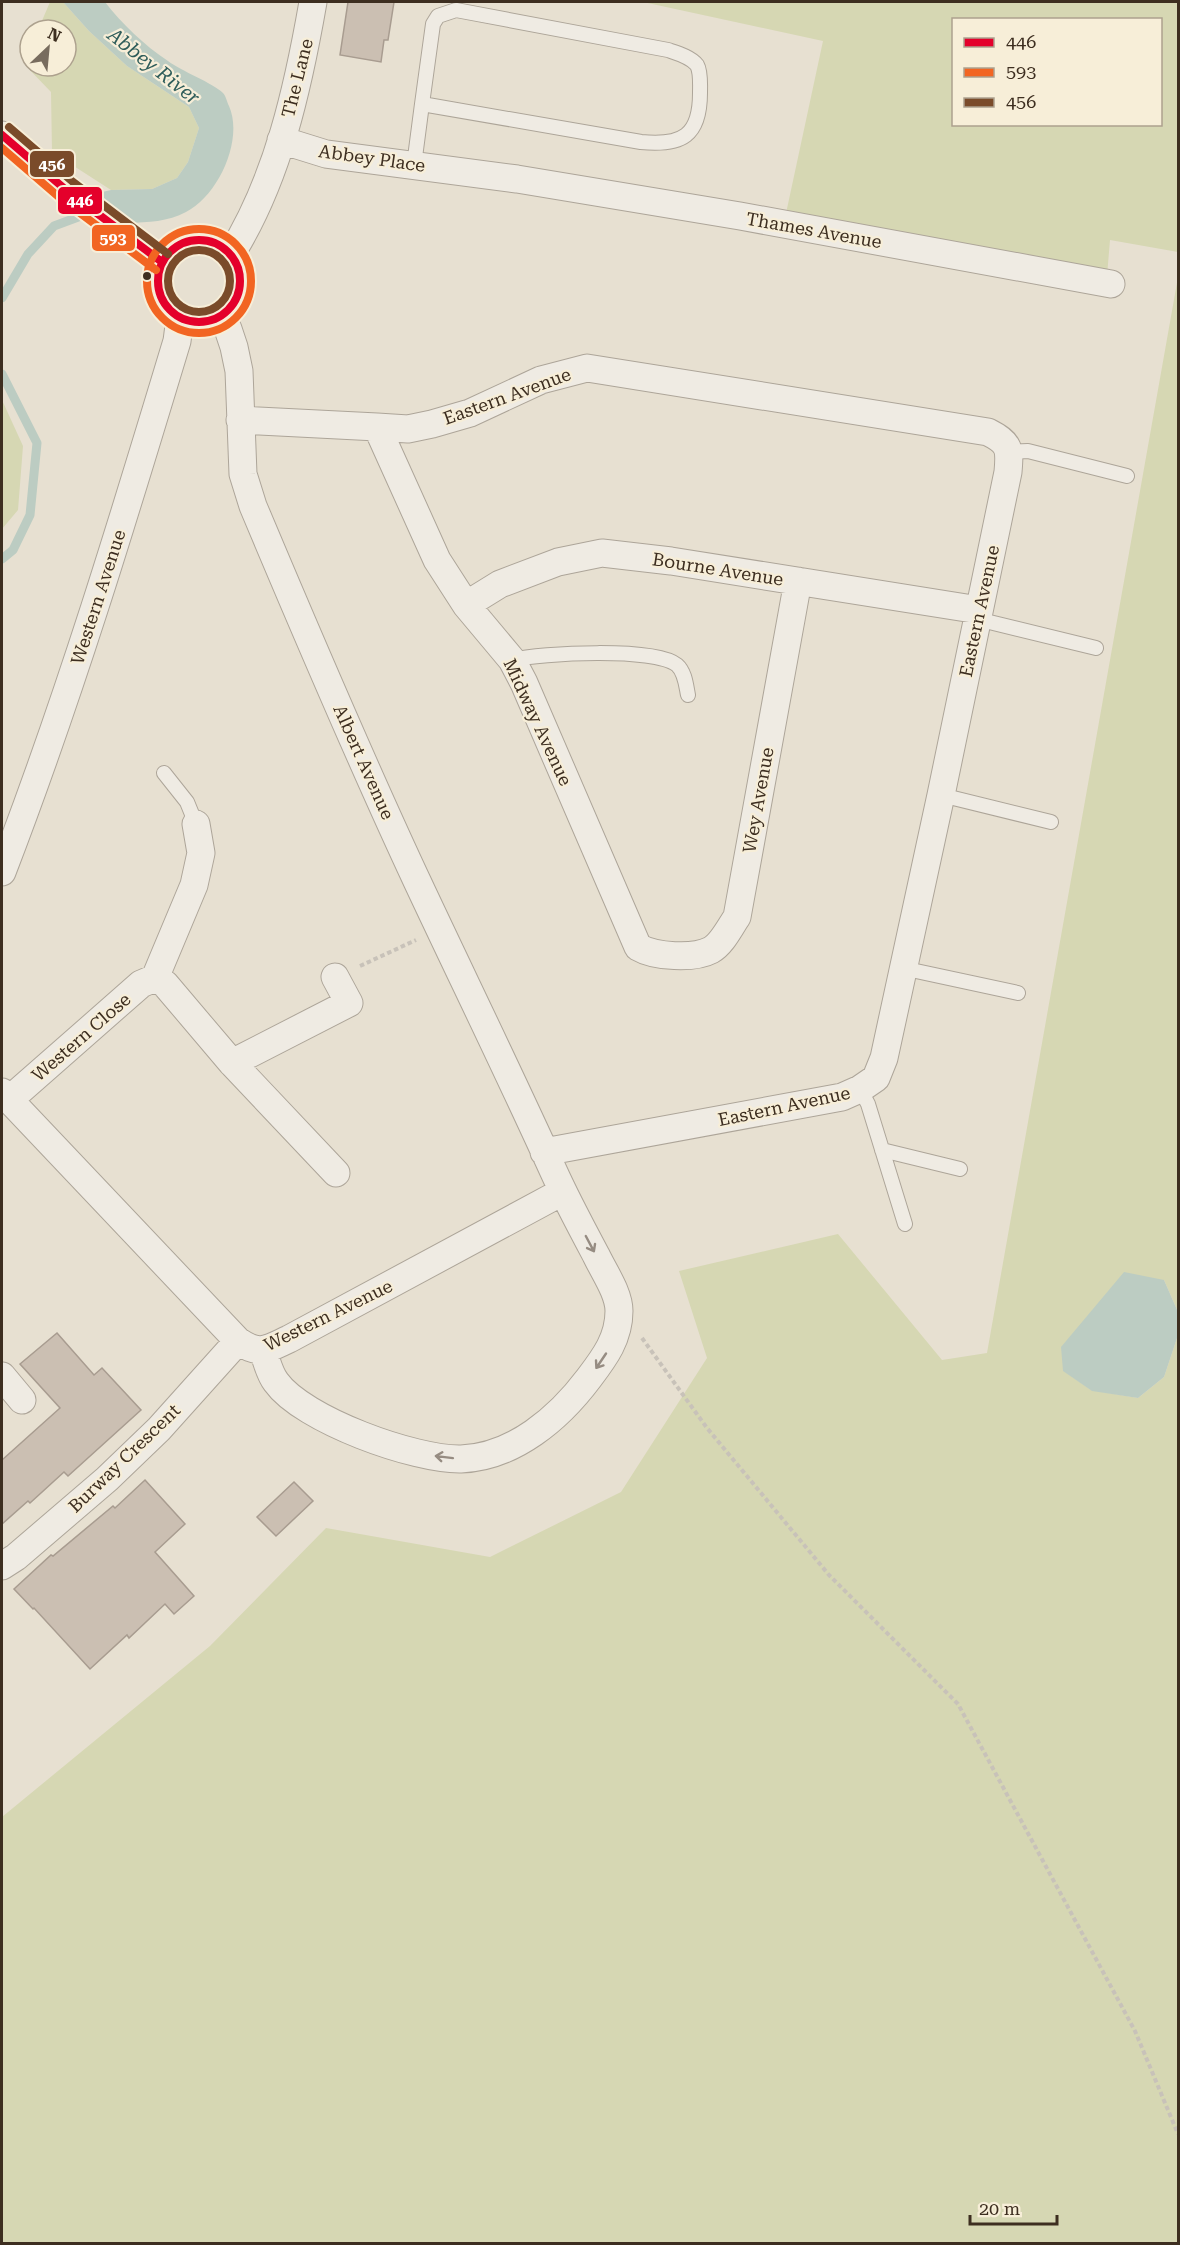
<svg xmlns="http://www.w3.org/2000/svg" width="1180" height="2245" viewBox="0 0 1180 2245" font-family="'Roboto Serif',serif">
<rect width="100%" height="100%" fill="#e7e0d1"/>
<path fill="#d6d7b3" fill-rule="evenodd" d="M50 2H63L89 31 127 66 189 107 199 128 188 162 177 178 152 189 111 190 52 152 51 92 25 65 30 52V66H66V30H38Z
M643 2H1178V252L1110 240 1107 276 785 218 823 41ZM954 20H1160V124H954Z
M1178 277V1312L1164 1280 1064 1371 1091 1390 1138 1398 1164 1377 1178 1335V2243L2 2244V1817L210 1646 326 1528 490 1557 621 1492 707 1358 679 1271 838 1234 942 1360 987 1353Z
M2 400 23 446 18 510 2 529Z"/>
<path fill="#bcccc2" d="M63 2H105C122 24 144 45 168 61 181 71 213 83 223 93 226 96 227 102 229 106 244 140 218 196 186 212 168 222 148 222 128 223L89 195 111 190 152 189 177 178 188 162 199 128 189 107 127 66 89 31Z
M1124 1272 1164 1280 1178 1312V1335L1164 1377 1138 1398 1092 1391 1063 1371 1061 1347Z"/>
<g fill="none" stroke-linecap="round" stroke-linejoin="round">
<path stroke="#bcccc2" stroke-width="9" d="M2 298 28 254 54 226 89 213
M2 374 37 443 30 515 13 550 2 559"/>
</g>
<path fill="#cbbfb2" stroke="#a89c90" stroke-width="1.5" d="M348 2H394L388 40H384L381 62 340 55Z
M57 1333 94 1375 102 1368 141 1410 68 1476 64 1472 30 1503 28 1501 2 1524V1460L60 1408 20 1364Z
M145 1480 185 1524 155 1552 194 1596 174 1614 165 1604 129 1638 127 1635 90 1669 34 1608 33 1609 14 1589 51 1555 53 1556 113 1506 115 1508Z
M294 1482 313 1501 276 1536 257 1517Z"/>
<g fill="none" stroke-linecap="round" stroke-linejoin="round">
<defs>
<path id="lane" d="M414 165 422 104 641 142C682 146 700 136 700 93 700 85 701 72 697 65 691 57 677 53 668 50L456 10 438 16 433 24 422 104
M1009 452 1028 451 1127 476
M977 619 1096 648
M512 660C542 653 654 647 677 665 685 672 686 685 688 695
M164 773 187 802 196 824
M941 795 1051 822
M902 968 1018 993
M860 1089 868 1104 905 1224
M882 1150 960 1169"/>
<path id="street" d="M2 135 66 190 162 262
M281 140 326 154 517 179 740 216 1111 284
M158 281a41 41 0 1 1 82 0a41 41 0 1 1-82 0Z
M231 254C278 179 298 88 313 2
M220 317 228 329 234 347 239 371 243 474 253 506C306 632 359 757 417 881 462 977 509 1073 553 1170 566 1199 581 1227 596 1255 604 1272 619 1293 619 1311 619 1338 605 1357 589 1378 559 1418 514 1457 461 1459 415 1460 303 1420 276 1382 269 1373 267 1361 263 1351
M240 420 377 427 437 560 466 605 512 660 524 683 638 947C655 957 694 959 711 950 722 944 730 927 737 917L798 581
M377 427 408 429 432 424 470 413 541 380 587 368 988 432C1010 443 1010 449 1008 472L941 795 884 1058 876 1078 860 1089 842 1097 544 1152
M466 605 500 584 558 562 602 553 671 561 979 610
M2 872C69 698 123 520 177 341L180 318
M155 978 194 885 201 853 196 824
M232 1063 349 1003 335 977
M2 1092 238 1341C260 1356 267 1349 289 1339L562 1192
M9 1100 141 984 155 978 165 984 232 1063 336 1173
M2 1376 22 1400
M2 1566 16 1557 107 1479 159 1429 238 1341"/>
</defs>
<use href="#lane" stroke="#ada599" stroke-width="16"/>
<use href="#street" stroke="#ada599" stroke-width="29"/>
<path stroke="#c8c2b9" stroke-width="4" stroke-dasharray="4.5 3" stroke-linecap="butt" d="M360 966 416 940
M642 1338 707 1428 829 1575 958 1704 1135 2031 1178 2134"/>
<use href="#lane" stroke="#efebe3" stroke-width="14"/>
<use href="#street" stroke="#efebe3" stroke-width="27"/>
<defs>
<path id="bus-1" d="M2 135 66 190 162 262
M158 281a41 41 0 1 1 82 0a41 41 0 1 1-82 0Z"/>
<path id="bus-2" d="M2 148 60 198 156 270
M147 281a52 52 0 1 1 104 0a52 52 0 1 1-104 0Z"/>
<path id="bus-3" d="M9 127 73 182 168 254
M168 281a31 31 0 1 1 62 0a31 31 0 1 1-62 0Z"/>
</defs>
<use href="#bus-1" stroke="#f7eed8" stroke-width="12"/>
<use href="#bus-2" stroke="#f7eed8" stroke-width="12"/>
<use href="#bus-3" stroke="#f7eed8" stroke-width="12"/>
<use href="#bus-1" stroke="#e4002b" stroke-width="8"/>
<use href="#bus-2" stroke="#f26522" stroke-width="8"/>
<use href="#bus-3" stroke="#7a4b2a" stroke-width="8"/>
</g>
<defs><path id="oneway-shaft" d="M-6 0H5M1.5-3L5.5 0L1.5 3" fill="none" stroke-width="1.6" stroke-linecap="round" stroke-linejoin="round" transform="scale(1.5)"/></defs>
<g stroke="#968c82">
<use href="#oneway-shaft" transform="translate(590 1244) rotate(62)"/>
<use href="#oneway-shaft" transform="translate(601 1361) rotate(124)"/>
<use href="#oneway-shaft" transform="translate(444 1457) rotate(-173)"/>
</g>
<circle fill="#3d2e20" stroke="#f7eed8" stroke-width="2" cx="147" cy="276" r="5"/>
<g text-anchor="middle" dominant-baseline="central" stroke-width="4.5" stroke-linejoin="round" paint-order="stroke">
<g font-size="18" fill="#3d2e20" stroke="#f7eed8">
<text transform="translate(297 78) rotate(-76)">The Lane</text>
<text transform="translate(372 158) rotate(8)">Abbey Place</text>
<text transform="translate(814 230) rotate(10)">Thames Avenue</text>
<text transform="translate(507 396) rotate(-20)">Eastern Avenue</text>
<text transform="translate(718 569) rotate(9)">Bourne Avenue</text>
<text transform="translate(98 597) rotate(-72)">Western Avenue</text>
<text transform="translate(979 611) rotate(-78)">Eastern Avenue</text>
<text transform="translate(538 722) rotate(65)">Midway Avenue</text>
<text transform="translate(364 762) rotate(66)">Albert Avenue</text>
<text transform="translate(758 800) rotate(-80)">Wey Avenue</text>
<text transform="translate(81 1037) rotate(-41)">Western Close</text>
<text transform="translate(784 1106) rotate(-12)">Eastern Avenue</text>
<text transform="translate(328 1315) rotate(-26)">Western Avenue</text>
<text transform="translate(124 1458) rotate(-44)">Burway Crescent</text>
</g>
<g font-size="20" font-style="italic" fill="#2f5d5a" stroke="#f7eed8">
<text transform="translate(154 66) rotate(38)">Abbey River</text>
</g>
</g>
<g stroke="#f7eed8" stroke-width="2">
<rect x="29" y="150" width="46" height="28" rx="6" fill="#7a4b2a"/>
<rect x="57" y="186" width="46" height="29" rx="6" fill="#e4002b"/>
<rect x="91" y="224" width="45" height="28" rx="6" fill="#f26522"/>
</g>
<g font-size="16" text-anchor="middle" font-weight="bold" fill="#fff">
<text x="52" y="170">456</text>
<text x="80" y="206">446</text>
<text x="113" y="244">593</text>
</g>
<rect width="1180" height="2245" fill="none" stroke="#3d2e20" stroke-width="6"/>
<rect x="952" y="18" width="210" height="108" fill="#f7eed8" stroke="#ada18e" stroke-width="1.5"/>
<rect x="964" y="38" width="30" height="9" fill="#e4002b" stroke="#ada18e" stroke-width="1.5"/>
<text x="1006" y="48" font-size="18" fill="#3d2e20">446</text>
<rect x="964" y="68" width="30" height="9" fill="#f26522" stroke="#ada18e" stroke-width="1.5"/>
<text x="1006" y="78" font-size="18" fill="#3d2e20">593</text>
<rect x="964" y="98" width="30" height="9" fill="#7a4b2a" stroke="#ada18e" stroke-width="1.5"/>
<text x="1006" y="108" font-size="18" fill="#3d2e20">456</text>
<g transform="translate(48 48) rotate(26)"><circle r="28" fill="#f7eed8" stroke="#ada18e" stroke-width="1.5"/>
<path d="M0-4.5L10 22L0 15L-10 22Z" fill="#786c5e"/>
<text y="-9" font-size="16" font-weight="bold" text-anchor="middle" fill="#3d2e20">N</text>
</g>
<path d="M970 2215v9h87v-9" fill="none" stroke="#3d2e20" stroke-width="3"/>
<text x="979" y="2215" font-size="18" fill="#3d2e20" stroke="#f7eed8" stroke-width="4.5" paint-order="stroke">20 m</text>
</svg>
